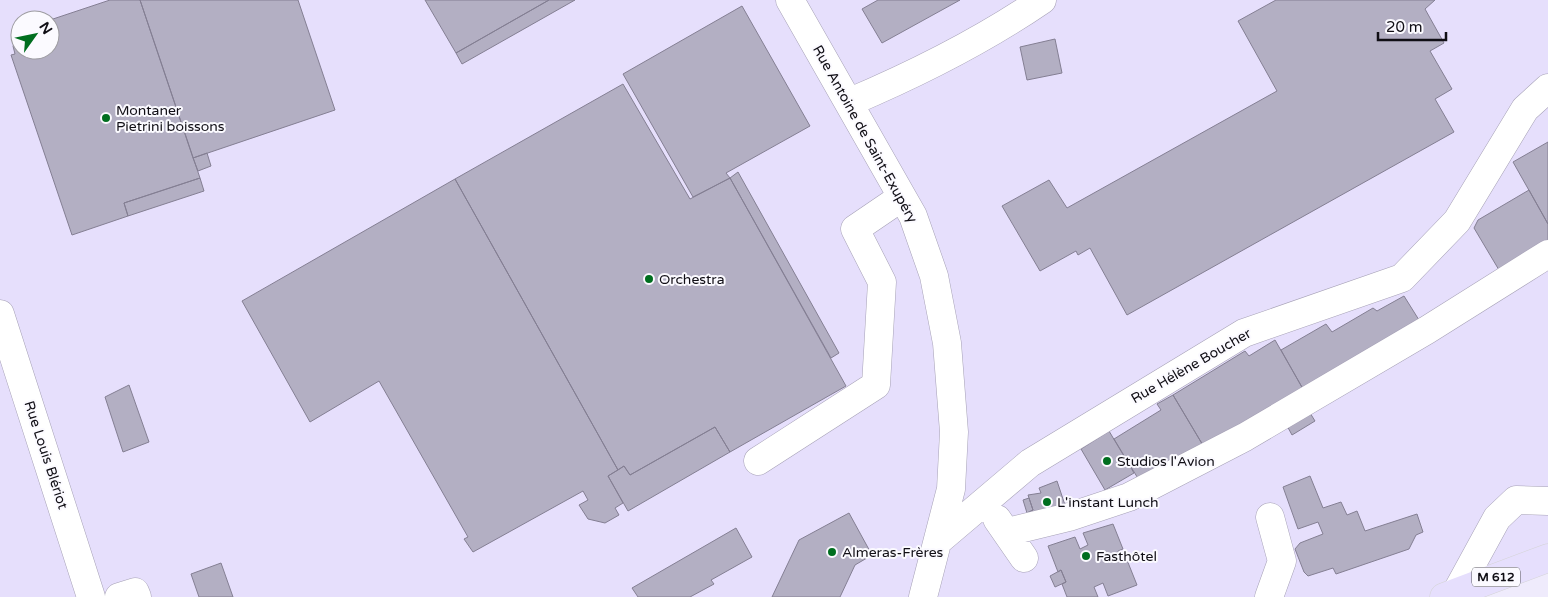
<svg xmlns="http://www.w3.org/2000/svg" width="1548" height="597" viewBox="0 0 1548 597" font-family="'Varela Round',sans-serif">
<rect width="100%" height="100%" fill="#efebfc"/>
<path fill="#e6dffc" fill-rule="evenodd" d="M0 0H1548V562L1439 597H0ZM20 20H50V50H20Z"/>
<path fill="#b3afc3" stroke="#847f93" d="M110 0H140L200 178 124 203 128 216 72 235 11 55 15 54 13 46 20 34V50H50V20Z
M140 0H298L335 110 193 158Z
M425 0H549L456 53Z
M549 0H575L462 64 456 53Z
M878 0H960L882 43 862 9Z
M1276 0H1435L1425 9 1444 43 1430 51 1452 89 1435 99 1454 132 1127 315 1090 248 1078 255 1076 251 1040 271 1002 206 1049 180 1067 208 1277 91 1238 21Z
M742 6 810 126 726 173 730 178 693 197 623 74Z
M1055 39 1062 73 1027 80 1020 47Z
M623 84 690 199 730 178 846 386 730 452 715 427 630 475 624 466 618 470 455 179Z
M1548 142V224L1513 162Z
M207 153 211 166 198 171 193 158Z
M738 172 839 353 831 358 730 178Z
M200 178 204 191 128 216 124 203Z
M455 179 618 470 608 476 623 503 615 508 619 515 605 523 588 519 579 505 588 500 583 491 473 552 464 539 468 537 379 381 310 422 242 301Z
M1529 190 1548 224V241L1499 270 1474 228 1478 220Z
M1404 296 1419 320 1303 389 1281 350 1326 324 1332 332 1373 308 1377 311Z
M1275 340 1303 389 1204 447 1173 395 1245 351 1249 356Z
M129 385 149 442 123 452 105 397Z
M1173 395 1204 447 1142 485 1114 439 1161 410 1157 404Z
M1307 408 1315 421 1292 435 1285 422Z
M715 427 730 452 628 511 608 476 624 466 630 475Z
M1109 431 1134 473 1105 490 1081 449Z
M1310 476 1323 508 1341 502 1347 515 1357 511 1365 531 1417 514 1423 532 1416 535 1409 549 1336 574 1333 568 1308 576 1304 572 1295 549 1300 543 1323 534 1318 522 1298 529 1283 487Z
M1057 481 1065 505 1030 520 1027 513 1033 510 1028 495 1041 493 1039 488Z
M1029 498 1033 510 1027 513 1023 500Z
M849 513 872 555 855 565 840 597H772L799 540Z
M1113 524 1123 549 1118 551 1122 562 1127 560 1137 585 1108 596 1103 583 1094 587 1098 597H1067L1062 584 1066 582 1061 570 1058 572 1048 546 1075 537 1080 549 1088 545 1083 533Z
M736 528 752 557 711 580 714 584 690 597H638L632 588Z
M221 563 233 597H199L191 574Z
M1061 570 1066 582 1055 587 1050 576Z"/>
<g fill="none" stroke-linecap="round" stroke-linejoin="round">
<defs>
<path id="minor" d="M790 0 913 216 934 276 947 343 954 432 951 489 923 597
M850 102C916 74 982 41 1042 0
M0 314 91 597
M758 461 876 385 882 282 855 229 902 197
M997 519 1024 558
M1007 532 1069 517 1129 497 1245 437 1427 330 1548 254
M938 541 1030 463 1244 333 1402 278 1457 221 1525 109 1548 88
M1456 593 1497 518 1516 500 1548 501
M119 597 135 592 137 597
M1269 597 1282 561 1270 517"/>
<path id="major" d="M1444 597 1548 558"/>
</defs>
<use href="#minor" stroke="#a6a1b6" stroke-width="29"/>
<use href="#major" stroke="#d4d4d5" stroke-width="29"/>
<use href="#minor" stroke="#fff" stroke-width="28"/>
<use href="#major" stroke="#e6dffd" stroke-width="28"/>
</g>
<g fill="#006e1f" stroke="#fbfaff" stroke-width="2">
<circle cx="106" cy="118" r="5"/>
<circle cx="649" cy="279" r="5"/>
<circle cx="1107" cy="461" r="5"/>
<circle cx="1047" cy="502" r="5"/>
<circle cx="832" cy="552" r="5"/>
<circle cx="1086" cy="556" r="5"/>
</g>
<g text-anchor="middle" dominant-baseline="central" stroke-width="4" stroke-linejoin="round" paint-order="stroke">
<rect fill="#fbfaff" stroke="#56555b" stroke-width="1" x="1472" y="567.5" width="48" height="19" rx="4"/>
<g font-size="12" font-weight="bold" fill="#100e15">
<text x="1496" y="577">M 612</text>
</g>
<g font-size="14" fill="#100e15" stroke="#fbfaff" text-anchor="start">
<text x="116" y="110">Montaner<tspan x="116" dy="16">Pietrini boissons</tspan></text>
<text x="659" y="279">Orchestra</text>
<text x="1117" y="461">Studios l'Avion</text>
<text x="1057" y="502">L'instant Lunch</text>
<text x="842" y="552">Almeras-Frères</text>
<text x="1096" y="556">Fasthôtel</text>
</g>
<g font-size="14" fill="#100e15" stroke="#fbfaff">
<text transform="translate(865 134) rotate(61)">Rue Antoine de Saint-Exupéry</text>
<text transform="translate(1191 366) rotate(-30)">Rue Hélène Boucher</text>
<text transform="translate(46 455) rotate(72)">Rue Louis Blériot</text>
</g>
</g>
<g transform="translate(35 35) rotate(57)"><circle r="24" fill="#fbfaff" stroke="#9d9ca1"/>
<path d="M0-4L9 19L0 12L-9 19Z" fill="#006e1f"/>
<text y="-8" font-size="14" font-weight="bold" text-anchor="middle" fill="#100e15">N</text>
</g>
<path d="M1378 32v8h68v-8" fill="none" stroke="#100e15" stroke-width="2.5"/>
<text x="1386" y="32" font-size="15" fill="#100e15" stroke="#fbfaff" stroke-width="4" paint-order="stroke">20 m</text>
</svg>
